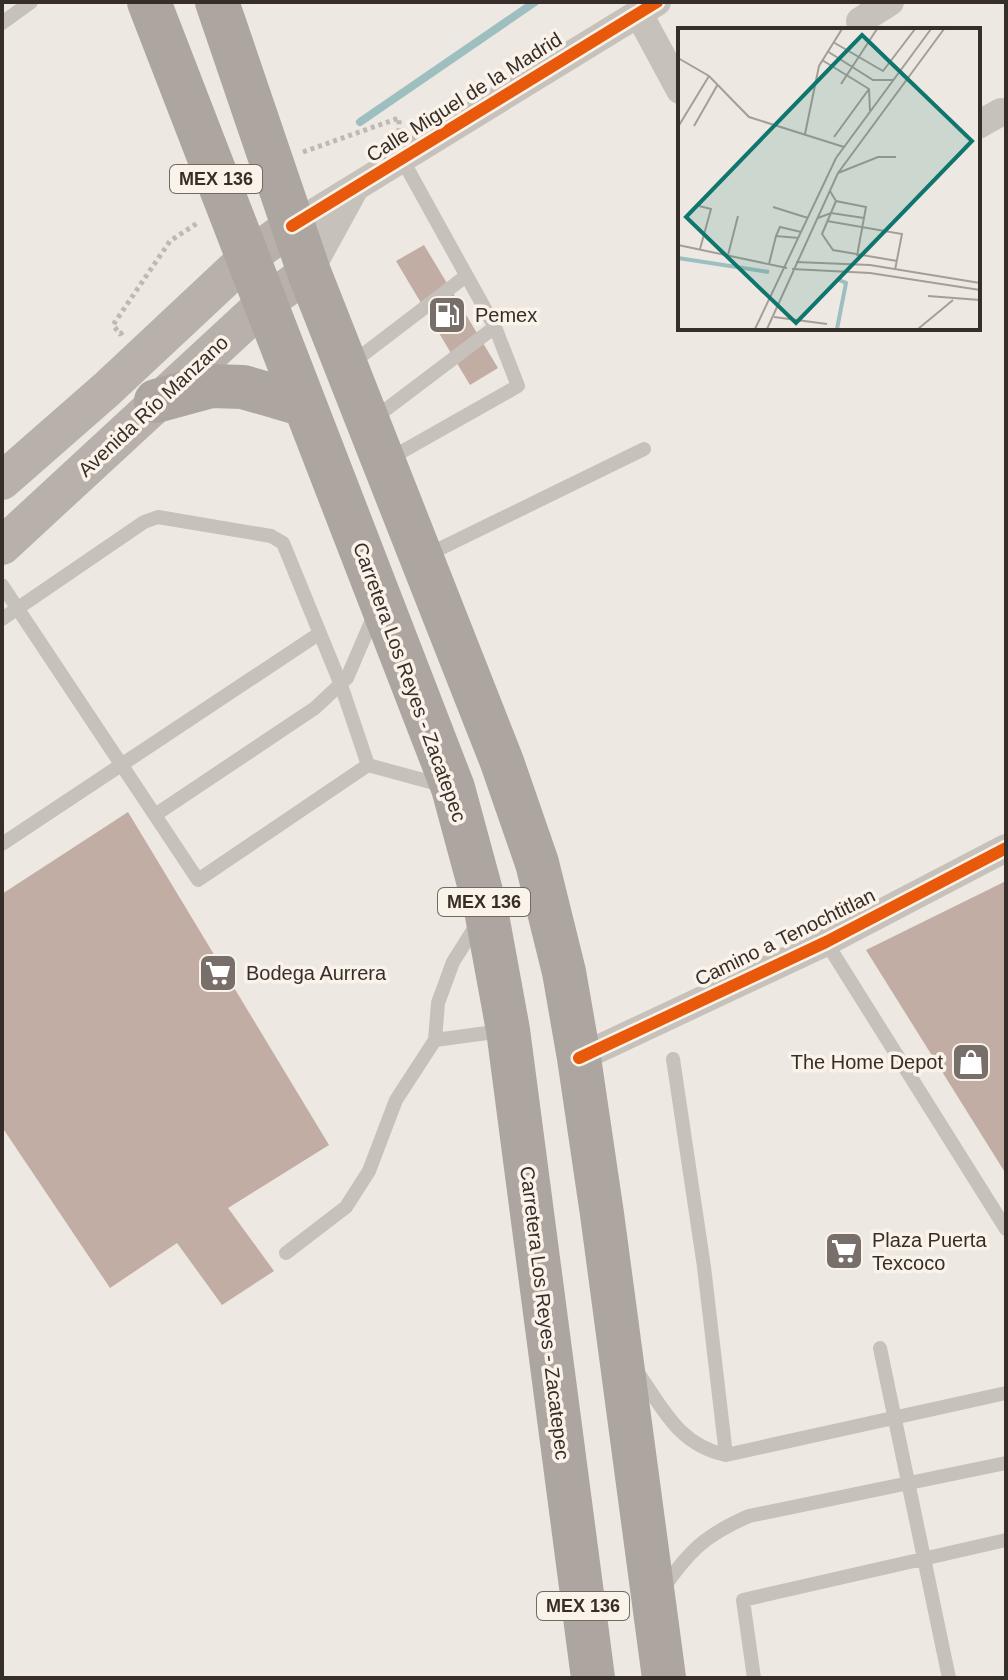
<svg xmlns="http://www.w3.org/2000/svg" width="1008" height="1680" viewBox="0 0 1008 1680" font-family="Helvetica,sans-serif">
<rect width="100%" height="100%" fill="#eee8e2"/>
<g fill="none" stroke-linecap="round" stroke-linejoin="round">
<path stroke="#9ebfbf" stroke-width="8" d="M360 122 535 2"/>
</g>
<path fill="#c1ada4" d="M424 245 498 368 470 385 396 261Z
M128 812 329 1145 228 1208 274 1271 222 1305 177 1243 110 1288 2 1127V894Z
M1006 881V1174L866 950Z"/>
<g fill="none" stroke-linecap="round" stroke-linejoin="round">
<path stroke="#c0b9b3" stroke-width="5" stroke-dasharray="4 4" stroke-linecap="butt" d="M303 152 399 118V130
M123 332 120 334 113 325 170 241 199 222"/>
<path stroke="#c7c1bb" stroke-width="14" d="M2 23 31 2
M352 363 466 276
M372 420 495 327 402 159
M389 459 518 386 495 327
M425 556 644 449
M2 585 198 880 368 765 445 786
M2 619 144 522 158 517 271 536 283 543 341 685 368 765
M155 815 315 708 347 678 374 615
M2 844 320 633
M826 942 1006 1229
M435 1040 502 1031
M673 1059 704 1267 726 1455
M286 1253 346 1207 369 1171 396 1100 435 1040 438 1003 453 962 477 924
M880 1348 949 1678
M636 1370C663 1408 678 1445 726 1455L1006 1393
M662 1590C689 1551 705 1535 749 1516L1006 1463
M754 1678 743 1600 1006 1540"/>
<path stroke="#c7c1bb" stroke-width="28" d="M639 14 680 90
M860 21 890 2
M978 125 1001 112
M292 226 657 2
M309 272 355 188
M579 1058 826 942 1006 848"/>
<path stroke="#b8b1ab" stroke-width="38" d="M2 481 107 389 247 258 292 226
M2 546 265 303 309 272"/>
<path stroke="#aca5a0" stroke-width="44" d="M149 2 453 788 486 910 508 1030 593 1678
M217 2 309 272 502 762 537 863 564 972 579 1058 602 1214 664 1678
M156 401 211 386 243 387 305 405"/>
<defs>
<path id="cycleway" d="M292 226 657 2
M579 1058 826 942 1006 848"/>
</defs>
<use href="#cycleway" stroke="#faf3ea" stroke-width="17"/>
<use href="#cycleway" stroke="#e8590c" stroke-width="12"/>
</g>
<defs>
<symbol id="fuel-square" viewBox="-11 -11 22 22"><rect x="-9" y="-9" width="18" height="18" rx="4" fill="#786f6a" stroke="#faf3ea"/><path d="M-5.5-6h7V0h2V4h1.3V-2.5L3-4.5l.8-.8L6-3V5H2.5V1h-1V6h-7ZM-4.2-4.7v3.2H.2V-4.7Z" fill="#fff"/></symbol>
<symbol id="supermarket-square" viewBox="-11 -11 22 22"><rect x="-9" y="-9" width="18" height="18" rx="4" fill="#786f6a" stroke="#faf3ea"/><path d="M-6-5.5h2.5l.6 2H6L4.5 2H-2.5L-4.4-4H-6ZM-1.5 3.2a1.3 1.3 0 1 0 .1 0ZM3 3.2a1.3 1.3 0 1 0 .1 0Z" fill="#fff"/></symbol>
<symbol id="shop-square" viewBox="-11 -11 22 22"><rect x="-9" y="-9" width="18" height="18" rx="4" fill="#786f6a" stroke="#faf3ea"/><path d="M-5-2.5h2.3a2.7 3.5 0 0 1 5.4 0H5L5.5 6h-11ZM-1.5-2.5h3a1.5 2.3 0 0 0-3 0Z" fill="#fff"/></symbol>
</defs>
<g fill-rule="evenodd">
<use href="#fuel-square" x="425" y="293" width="44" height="44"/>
<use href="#supermarket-square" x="196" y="951" width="44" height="44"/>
<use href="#shop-square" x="949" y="1040" width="44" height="44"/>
<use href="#supermarket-square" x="822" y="1229" width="44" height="44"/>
</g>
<g text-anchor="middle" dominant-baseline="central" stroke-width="7" stroke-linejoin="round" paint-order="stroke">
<g fill="#faf3ea" stroke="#726963" stroke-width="2">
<rect x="170" y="165" width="92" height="28" rx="6"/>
<rect x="438" y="888" width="92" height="28" rx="6"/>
<rect x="537" y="1592" width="92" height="28" rx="6"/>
</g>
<g font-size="18" font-weight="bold" fill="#382e29">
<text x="216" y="179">MEX 136</text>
<text x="484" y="902">MEX 136</text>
<text x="583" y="1606">MEX 136</text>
</g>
<g font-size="20" fill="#382e29" stroke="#faf3ea">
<text transform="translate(464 97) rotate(-32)">Calle Miguel de la Madrid</text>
<text transform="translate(153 406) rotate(-43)">Avenida Río Manzano</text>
<text transform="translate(410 682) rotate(70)">Carretera Los Reyes - Zacatepec</text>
<text transform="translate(785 937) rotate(-26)">Camino a Tenochtitlan</text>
<text transform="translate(545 1313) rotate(83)">Carretera Los Reyes - Zacatepec</text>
</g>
<g font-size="20" fill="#382e29" stroke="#faf3ea" text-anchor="start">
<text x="475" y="315">Pemex</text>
<text x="246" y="973">Bodega Aurrera</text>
<text x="943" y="1062" text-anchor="end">The Home Depot</text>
<text x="872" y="1240">Plaza Puerta<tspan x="872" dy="23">Texcoco</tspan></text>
</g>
</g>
<g transform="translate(678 28)">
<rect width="302" height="302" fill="#eee8e2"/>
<path fill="none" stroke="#9ebfbf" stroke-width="4" d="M0 230 91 244M159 301 168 255 161 252"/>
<path fill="none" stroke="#a59e98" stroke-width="2" d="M155 14 205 43 237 1M149 23 195 52H215M0 30 31 48 71 89 166 119M144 32 191 61 192 83M163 56 199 1M16 98 40 56M0 99 31 48M127 106 141 38 164 1M156 109 191 61M160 145 200 129H218M152 163 158 173 188 179 179 228M158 173 144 206 155 222 219 233M21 178 33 181 22 221M95 179 130 190M140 190 153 185 186 190M149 193 224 206 217 242M98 208 102 199 123 204M0 217 109 240M50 227 60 188M118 234 192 237 302 255M91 236 98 208 121 210M114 241 192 245 302 262M250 268 302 272M96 289 149 296M77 301 158 130 253 1M89 301 160 145 266 1M240 301 275 272"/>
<path fill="#0f766e" fill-opacity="0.15" stroke="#0f766e" stroke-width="4" d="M184 7 294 113 118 295 8 189Z"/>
<rect width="302" height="302" fill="none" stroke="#382e29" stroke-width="4"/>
</g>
<rect width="1008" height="1680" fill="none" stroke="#382e29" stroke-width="8"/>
</svg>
